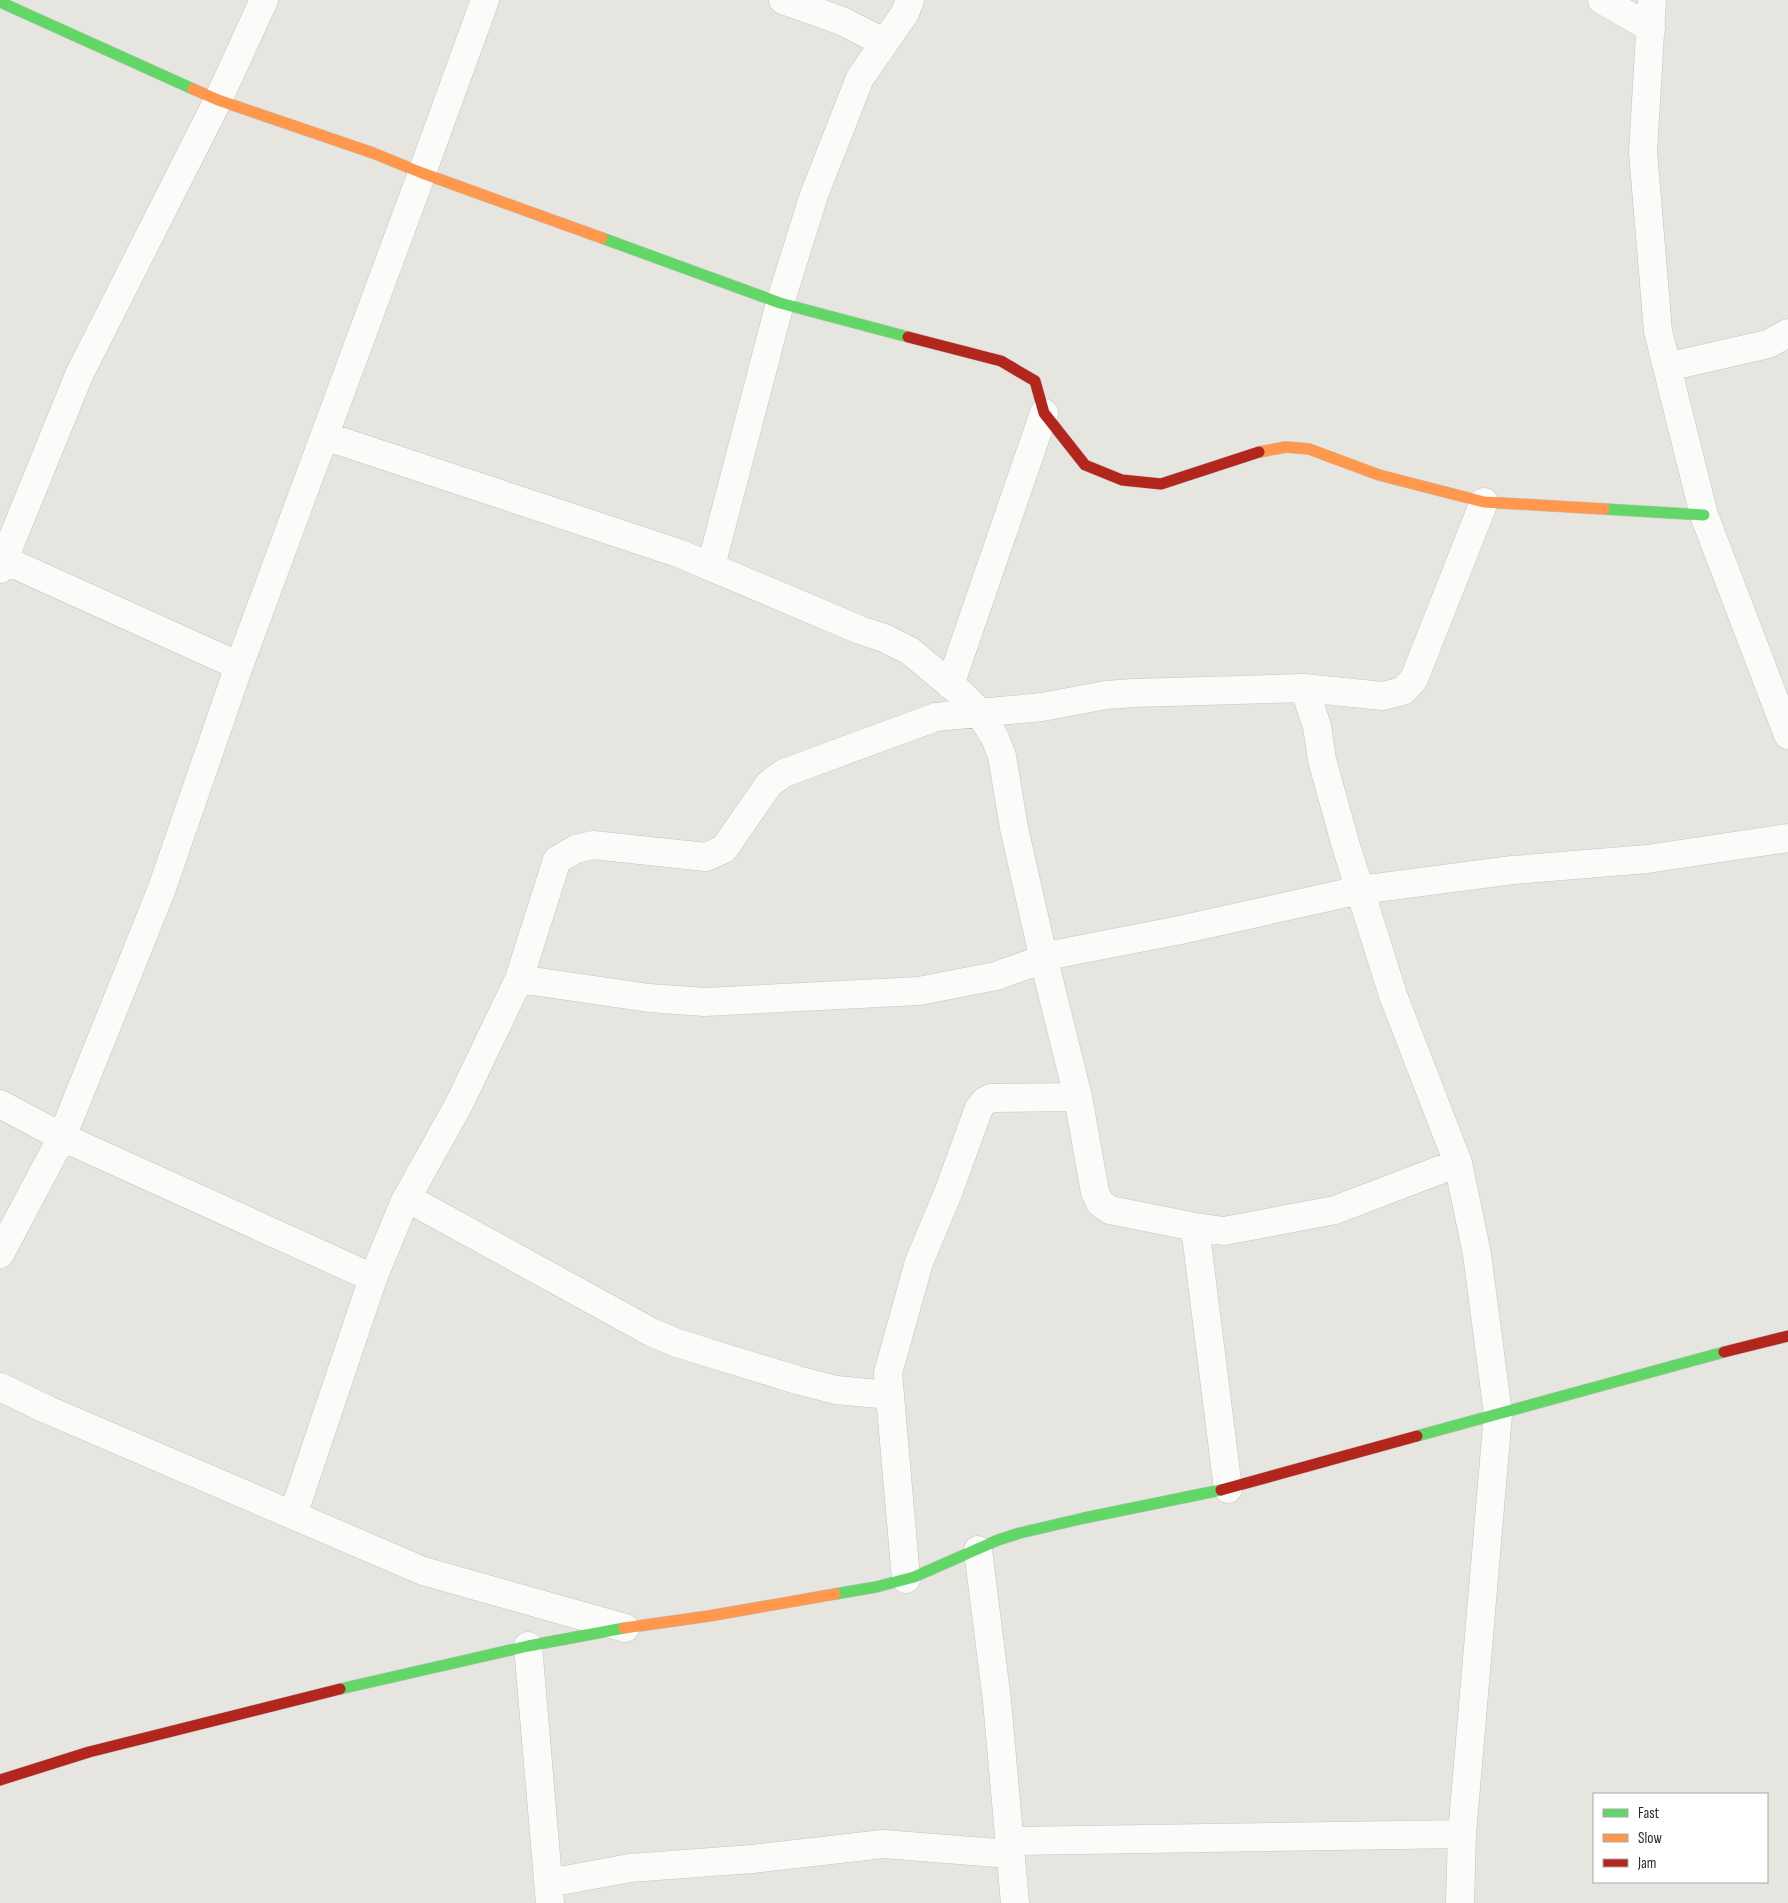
<svg xmlns="http://www.w3.org/2000/svg" width="1788" height="1903" viewBox="0 0 1788 1903" font-family="'Sofia Sans Condensed',sans-serif">
<rect width="100%" height="100%" fill="#e6e5e0"/>
<g fill="none" stroke-linecap="round" stroke-linejoin="round">
<defs>
<path id="street" d="M783 0 842 21 883 42
M1602 0 1651 28
M1652 0 1643 152 1658 331 1704 515 1788 735
M1667 367 1768 344 1788 333
M325 436 678 553 860 630 884 638 910 651 964 696 979 712 995 738 1002 756 1014 828 1044 960 1078 1097 1095 1192 1100 1203 1110 1210 1195 1227 1224 1231 1335 1210 1458 1163
M0 558 239 666
M711 566 780 303 814 195 860 78 905 13 910 0
M0 569 79 375 218 100 264 0
M950 685 1044 413
M1304 688 1317 726 1322 760 1346 846 1393 995 1458 1163 1477 1254 1498 1414 1462 1834 1460 1903
M519 979 649 998 705 1002 919 991 996 976 1057 954 1180 930 1360 890 1513 870 1647 859 1788 838
M0 1104 62 1137 373 1278
M407 1198 651 1332 677 1343 797 1380 836 1390 890 1395
M1195 1227 1228 1489
M0 1254 62 1137 161 891 239 666 422 173 485 0
M0 1387 48 1410 423 1571 625 1628
M293 1515 373 1278 404 1203 459 1104 519 979 557 860 576 849 593 845 706 857 724 849 769 784 784 773 936 717 1042 707 1106 695 1134 693 1304 688 1383 696 1403 691 1414 679 1484 502
M978 1550 997 1701 1015 1903
M906 1579 888 1373 919 1262 948 1193 979 1108 985 1101 991 1098 1078 1097
M528 1646 550 1903
M1010 1841 1462 1834
M549 1883 630 1868 752 1859 883 1844 1010 1854"/>
<path id="fast" d="M0 2 193 89
M602 238 780 303 908 337
M1604 509 1704 515
M1417 1436 1724 1352
M835 1594 876 1587 914 1577 998 1540 1020 1533 1084 1518 1221 1490
M340 1689 528 1646 624 1628"/>
<path id="slow" d="M193 89 218 100 373 153 422 173 602 238
M1259 452 1286 447 1309 449 1379 475 1484 502 1604 509
M624 1628 709 1616 835 1594"/>
<path id="jam" d="M908 337 1001 361 1035 381 1044 413 1085 465 1122 480 1161 484 1259 452
M1724 1352 1788 1336
M1221 1490 1417 1436
M0 1780 89 1752 340 1689"/>
</defs>
<use href="#street" stroke="#c4c4c5" stroke-width="29"/>
<use href="#fast" stroke="#c4c4c5" stroke-width="12"/>
<use href="#slow" stroke="#c4c4c5" stroke-width="12"/>
<use href="#jam" stroke="#c4c4c5" stroke-width="12"/>
<use href="#street" stroke="#fbfbfa" stroke-width="28"/>
<use href="#fast" stroke="#63d668" stroke-width="11"/>
<use href="#slow" stroke="#ff974d" stroke-width="11"/>
<use href="#jam" stroke="#b3261e" stroke-width="11"/>
</g>
<rect x="1593" y="1793" width="175" height="90" fill="#ffffff" stroke="#a9a9a9"/>
<rect x="1603" y="1809" width="25" height="8" fill="#63d668" stroke="#a9a9a9"/>
<text x="1638" y="1818" font-size="15" fill="#292929">Fast</text>
<rect x="1603" y="1834" width="25" height="8" fill="#ff974d" stroke="#a9a9a9"/>
<text x="1638" y="1843" font-size="15" fill="#292929">Slow</text>
<rect x="1603" y="1859" width="25" height="8" fill="#b3261e" stroke="#a9a9a9"/>
<text x="1638" y="1868" font-size="15" fill="#292929">Jam</text>
</svg>
